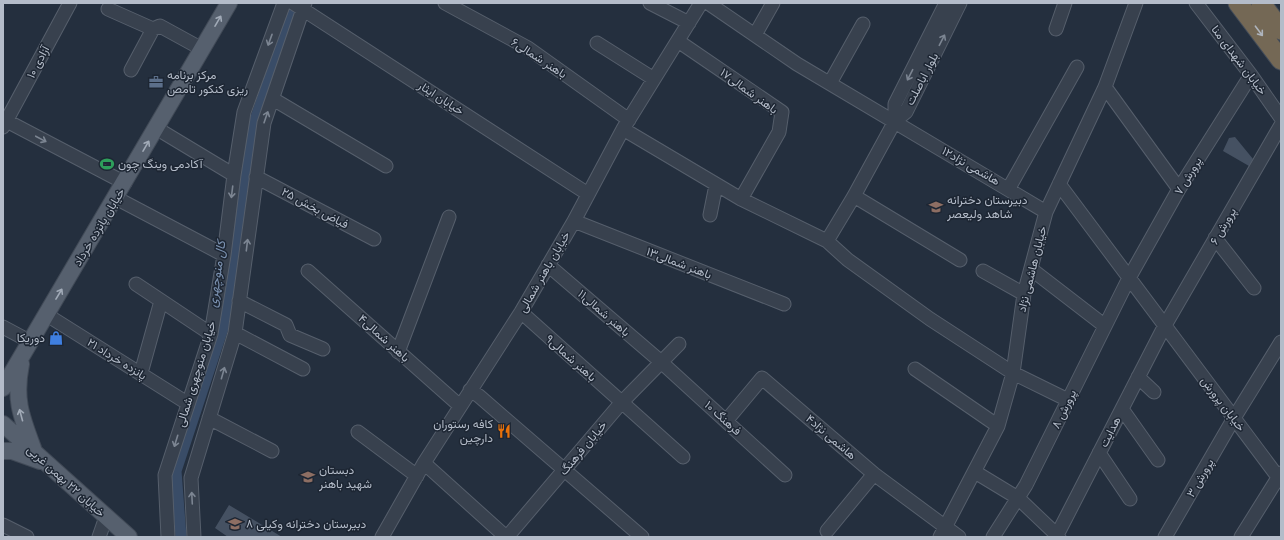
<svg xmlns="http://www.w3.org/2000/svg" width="1284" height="540" viewBox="0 0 1284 540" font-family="'Nunito Sans',Vazirmatn,sans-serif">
<rect width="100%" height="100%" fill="#242f3e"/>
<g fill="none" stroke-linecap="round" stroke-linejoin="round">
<path stroke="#394c67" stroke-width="11" d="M181 537 176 471 225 322 250 135 291 15"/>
</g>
<path fill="#455162" d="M1235 137 1253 159 1249 166 1223 151 1229 138Z
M229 505 282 537H228L215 528Z"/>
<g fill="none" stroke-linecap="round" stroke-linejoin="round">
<defs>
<path id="minor" d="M293 3 588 194
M445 3 528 48 629 120
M650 3 689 23
M708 3 797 64 1046 212
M1196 3 1251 75 1281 118
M108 9 153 29
M153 29 160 26 202 49
M1056 29 1065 3
M755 35 773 3
M678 41 782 112 779 132 741 199
M597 43 654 79
M131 70 153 29
M830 83 863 24
M1105 87 1179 189
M273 99 386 166
M3 119 125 183
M895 121V104L946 3
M3 127 70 3
M156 128 234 175
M623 129 741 199 827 241 848 260 930 319 1013 373 1068 400
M256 177 374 239
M1059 184 1281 481
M1009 188 1077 67
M854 196 960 260
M116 198 224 255
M710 215 716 185
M574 221 784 304
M1215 238 1254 288
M827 241 854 196 895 121 906 112 960 3
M548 265 660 361 785 475
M1031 269 1105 326
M308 271 460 406
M983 271 1024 294
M136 284 211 334
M239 301 286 325 290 335 323 349
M521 312 683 457
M47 315 187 403
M3 327 31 342
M235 333 303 369
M398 352 449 217
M915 369 998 426
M141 373 161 301
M1138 377 1154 392
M470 390 479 396 642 537
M1122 409 1158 460
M209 418 272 451
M726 421 762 378 874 474 959 537
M358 432 417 476
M1099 453 1130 499
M424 463 506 537
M975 472 1018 498 1059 537
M3 525 27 537
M827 531 874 474
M99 537 106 517
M168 537 165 475 211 334 224 255 234 175 244 112 284 3
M194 537 191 478 235 333 264 123 305 3
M382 537 424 463 521 312 574 221 623 129 701 3
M507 537 621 403 679 344
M940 537 998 426 1013 373 1024 294 1046 212 1105 87 1136 3
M993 537 1026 485 1129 278 1179 189 1251 75
M1056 537 1164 327 1281 125
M1165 537 1234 418 1281 342
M1241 537 1281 473"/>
<path id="major" d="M21 364C14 399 21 416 33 448
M3 388 229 3
M3 424 129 537
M3 451H12L40 461"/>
<path id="highway" d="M1238 3 1281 60
M1261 3 1281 30"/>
</defs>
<use href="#minor" stroke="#565f6c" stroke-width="15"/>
<use href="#major" stroke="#414a57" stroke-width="18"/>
<use href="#highway" stroke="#434c59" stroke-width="21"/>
<use href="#minor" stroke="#38414e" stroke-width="13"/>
<use href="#major" stroke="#56606e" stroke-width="16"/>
<use href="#highway" stroke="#746855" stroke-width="19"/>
</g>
<defs><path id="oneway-shaft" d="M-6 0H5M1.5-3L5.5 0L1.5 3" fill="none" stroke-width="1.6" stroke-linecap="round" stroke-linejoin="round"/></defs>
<g stroke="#a1aab7">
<use href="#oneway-shaft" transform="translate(218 21) rotate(-60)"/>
<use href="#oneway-shaft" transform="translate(146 146) rotate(-60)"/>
<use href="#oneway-shaft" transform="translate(59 294) rotate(-59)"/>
<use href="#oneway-shaft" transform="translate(21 415) rotate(-105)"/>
</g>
<use stroke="#aeb4bd" href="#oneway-shaft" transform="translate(1259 31) rotate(53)"/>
<g stroke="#7c8592">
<use href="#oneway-shaft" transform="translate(270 40) rotate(110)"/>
<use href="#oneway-shaft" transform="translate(942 40) rotate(-63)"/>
<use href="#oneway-shaft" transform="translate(910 75) rotate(117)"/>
<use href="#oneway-shaft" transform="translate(266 117) rotate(-71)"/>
<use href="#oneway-shaft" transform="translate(41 139) rotate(28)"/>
<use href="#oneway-shaft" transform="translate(232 192) rotate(97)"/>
<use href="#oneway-shaft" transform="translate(247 245) rotate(-83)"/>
<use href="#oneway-shaft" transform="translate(223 373) rotate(-74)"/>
<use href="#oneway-shaft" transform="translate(176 441) rotate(107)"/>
<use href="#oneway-shaft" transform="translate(192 498) rotate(-93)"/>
</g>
<defs>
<symbol id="office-bare" viewBox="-9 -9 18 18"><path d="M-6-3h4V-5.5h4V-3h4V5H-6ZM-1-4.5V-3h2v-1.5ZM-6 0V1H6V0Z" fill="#5c6f8a" stroke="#1d2633" stroke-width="2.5" paint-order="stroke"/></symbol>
<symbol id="stadium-bare" viewBox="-9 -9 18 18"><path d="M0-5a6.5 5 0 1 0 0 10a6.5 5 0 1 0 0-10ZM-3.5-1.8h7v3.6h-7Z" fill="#2e9e5b" stroke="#1d2633" stroke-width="2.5" paint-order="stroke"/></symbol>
<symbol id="school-bare" viewBox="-9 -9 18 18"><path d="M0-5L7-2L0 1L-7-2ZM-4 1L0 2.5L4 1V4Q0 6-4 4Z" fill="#8d6e63" stroke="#1d2633" stroke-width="2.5" paint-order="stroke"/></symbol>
<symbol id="shop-bare" viewBox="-9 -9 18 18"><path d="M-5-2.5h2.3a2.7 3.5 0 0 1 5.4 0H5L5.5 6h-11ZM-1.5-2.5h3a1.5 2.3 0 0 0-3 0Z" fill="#3f7fe0" stroke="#1d2633" stroke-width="2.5" paint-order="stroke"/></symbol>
<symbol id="restaurant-bare" viewBox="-9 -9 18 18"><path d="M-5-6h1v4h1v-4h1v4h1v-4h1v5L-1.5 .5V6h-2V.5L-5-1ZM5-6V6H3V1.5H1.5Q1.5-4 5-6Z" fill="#e8710a" stroke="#1d2633" stroke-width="2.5" paint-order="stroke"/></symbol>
</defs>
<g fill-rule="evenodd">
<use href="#office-bare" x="146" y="72" width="20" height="20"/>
<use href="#stadium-bare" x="97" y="154" width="20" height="20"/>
<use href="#school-bare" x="926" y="197" width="20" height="20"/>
<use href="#shop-bare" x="46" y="328" width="20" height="20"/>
<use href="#restaurant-bare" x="494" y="421" width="20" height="20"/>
<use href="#school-bare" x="298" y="467" width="20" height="20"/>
<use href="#school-bare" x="225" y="514" width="20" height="20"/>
</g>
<g text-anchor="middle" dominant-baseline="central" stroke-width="3" stroke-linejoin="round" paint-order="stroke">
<g font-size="12" fill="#b4bcc9" stroke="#1d2633">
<text transform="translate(539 58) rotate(33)">باهنر شمالی۶</text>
<text transform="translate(1239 60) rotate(53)">خیابان شهدای منا</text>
<text transform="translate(38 62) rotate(-62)">آزادی ۱۰</text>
<text transform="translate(922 79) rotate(-63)">بلوار اباصلت</text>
<text transform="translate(749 91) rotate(36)">باهنر شمالی۱۷</text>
<text transform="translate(441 98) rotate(33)">خیابان ایثار</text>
<text transform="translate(971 166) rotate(30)">هاشمی نژاد۱۲</text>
<text transform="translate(1188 176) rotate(-59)">پرورش ۷</text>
<text transform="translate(315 208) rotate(28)">فیاض بخش ۲۵</text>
<text transform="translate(1223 226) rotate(-60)">پرورش ۶</text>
<text transform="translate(99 227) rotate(-59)">خیابان پانزده خرداد</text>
<text transform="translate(679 263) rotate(21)">باهنر شمالی۱۳</text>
<text transform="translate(1032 269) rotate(-76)">خیابان هاشمی نژاد</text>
<text transform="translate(544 272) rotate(-60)">خیابان باهنر شمالی</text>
<text transform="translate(604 313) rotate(41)">باهنر شمالی۱۱</text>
<text transform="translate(384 338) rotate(42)">باهنر شمالی۴</text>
<text transform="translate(571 358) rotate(42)">باهنر شمالی۹</text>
<text transform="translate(117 359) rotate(32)">پانزده خرداد ۲۱</text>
<text transform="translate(196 374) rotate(-73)">خیابان منوچهری شمالی</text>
<text transform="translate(1223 404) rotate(53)">خیابان پرورش</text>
<text transform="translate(1064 409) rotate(-64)">پرورش ۸</text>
<text transform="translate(723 418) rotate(42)">فرهنگ ۱۰</text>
<text transform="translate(1110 432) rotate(-63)">هدایت</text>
<text transform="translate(831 437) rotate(41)">هاشمی نژاد۴</text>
<text transform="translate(583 448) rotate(-50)">خیابان فرهنگ</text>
<text transform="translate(1200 478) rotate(-60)">پرورش ۳</text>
<text transform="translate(66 481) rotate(42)">خیابان ۲۲ بهمن غربی</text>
</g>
<g font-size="12" fill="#b4bcc9" stroke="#1d2633" text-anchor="start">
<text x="167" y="75">مرکز برنامه<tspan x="167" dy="14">ریزی کنکور تامص</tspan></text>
<text x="118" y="164">آکادمی وینگ چون</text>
<text x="947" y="200">دبیرستان دخترانه<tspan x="947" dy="14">شاهد ولیعصر</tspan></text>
<text x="45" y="338" text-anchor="end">دوریکا</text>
<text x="493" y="424" text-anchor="end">کافه رستوران<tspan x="493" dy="14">دارچین</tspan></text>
<text x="319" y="470">دبستان<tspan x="319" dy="14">شهید باهنر</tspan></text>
<text x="246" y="524">دبیرستان دخترانه وکیلی ۸</text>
</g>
<g font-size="13" font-style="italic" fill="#7c92b1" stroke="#1d2633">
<text transform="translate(217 274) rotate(-82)">کال منوچهری</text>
</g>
</g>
<rect width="1284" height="540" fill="none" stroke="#b4bcc9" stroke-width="8"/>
</svg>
